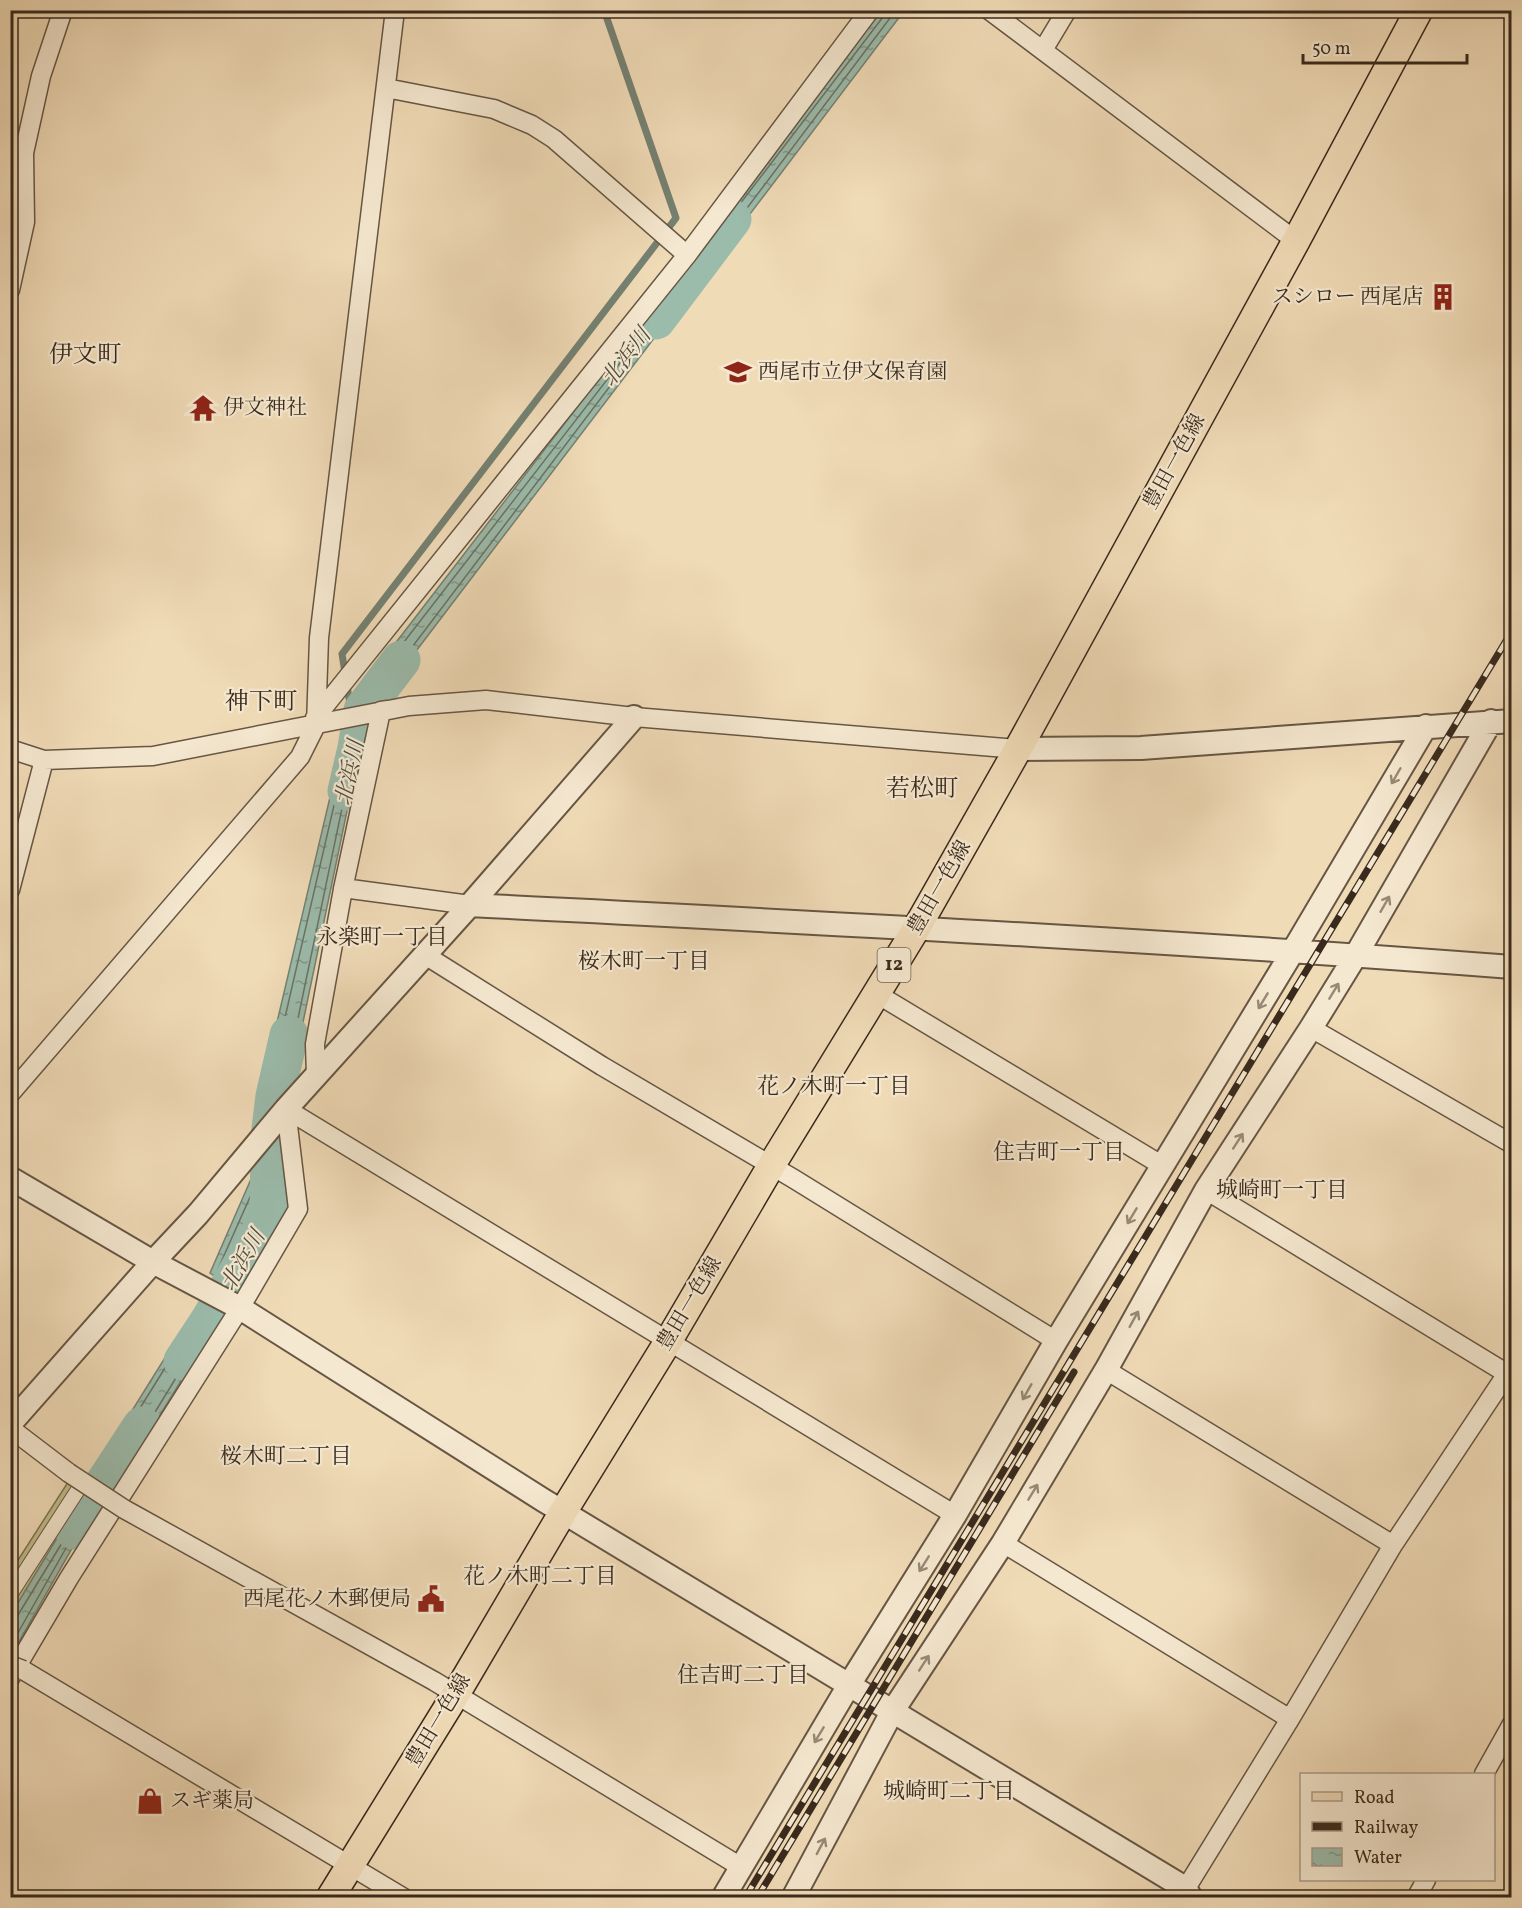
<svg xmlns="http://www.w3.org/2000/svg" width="1522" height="1908" viewBox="0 0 1522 1908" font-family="Vollkorn,'Noto Serif JP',serif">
<defs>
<pattern id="water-ripples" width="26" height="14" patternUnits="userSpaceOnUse" patternTransform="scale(1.5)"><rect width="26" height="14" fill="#9bbbab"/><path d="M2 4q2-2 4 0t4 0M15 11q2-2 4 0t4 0" fill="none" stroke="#7f988b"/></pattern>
</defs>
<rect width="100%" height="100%" fill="#f0dbb7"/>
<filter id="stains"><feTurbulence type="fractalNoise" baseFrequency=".00333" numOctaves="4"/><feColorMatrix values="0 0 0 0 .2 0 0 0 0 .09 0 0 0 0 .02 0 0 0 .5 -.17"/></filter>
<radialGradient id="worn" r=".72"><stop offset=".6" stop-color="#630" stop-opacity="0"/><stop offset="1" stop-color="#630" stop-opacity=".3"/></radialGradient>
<path fill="#c1be89" stroke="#7d7453" stroke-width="1.5" d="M70 1479 86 1490 11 1618V1571Z"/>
<path fill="url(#water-ripples)" stroke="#748172" stroke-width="1.5" d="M880 11H904L709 268 695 254Z
M682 271 696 283 375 705 354 697Z
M362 739 292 1075 258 1103 343 742Z
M286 1140 281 1212 236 1291 210 1273 258 1163Z
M196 1308 219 1319 122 1477 100 1462Z
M86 1490 100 1499 16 1647 11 1644 10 1616Z"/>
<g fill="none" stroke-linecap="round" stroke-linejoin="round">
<path stroke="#6a7264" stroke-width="1.5" d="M885 10 883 17 704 251V254L706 257 711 256 896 10
M661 310 664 312V315L375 696 372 697 367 695 366 691Z
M351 747 354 751 287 1071 273 1082 271 1078 347 749Z
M274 1158H277L278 1160 275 1211 236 1280 232 1281 219 1272 218 1269 263 1168Z
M265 1183 269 1185 268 1209 233 1269 229 1270 227 1266Z
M200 1317 208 1320 209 1324 122 1466 118 1467 110 1461 109 1458 196 1318Z
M10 1618 18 1615 65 1538 69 1537 70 1541 15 1638 10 1639"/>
<path stroke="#748172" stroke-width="7" d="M357 748 342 654 676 218 604 10"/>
<path stroke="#9bbbab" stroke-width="39" d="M656 320 732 219
M347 791 357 748 363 710 401 660
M183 1361 210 1320 269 1218 270 1137 275 1096 289 1035
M74 1530 142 1426"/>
<defs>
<path id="pedestrian" d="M10 1595 83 1482"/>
<path id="minor" d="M989 10 1296 241
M1043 50 1067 10
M386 88 494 109 532 125 554 139 687 255
M10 290 25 222 24 153 41 76 63 10
M315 718 687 255 870 10
M10 749 44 760 153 756 409 706 486 700 634 717 1018 749
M343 888 470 905
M10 890 44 760
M425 955 602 1066 794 1179 1056 1341
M877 994 1163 1166
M1311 1028 1512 1144
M316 1076 315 1044 343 889 381 711 388 710
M10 1094 300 757 316 725 319 638 395 10
M286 1109 955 1515
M1206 1190 1506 1373
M1106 1370 1393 1545
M10 1428 69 1473
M124 1509 434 1681 741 1867
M1003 1543 1290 1719
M23 1670 404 1898
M10 1678 69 1578 240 1308 298 1209 286 1109
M1484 1774 1512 1724
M1180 1898 1290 1719 1393 1545 1512 1366
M1416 1898 1426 1880"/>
<path id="tertiary" d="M1018 749 1141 748 1512 721
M470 905C817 923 1165 940 1512 967
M10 1178 153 1262 240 1308 543 1500 1185 1888 1191 1898
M10 1424 153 1262 198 1214 286 1109 470 905 634 717
M723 1898 849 1685 955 1515 1056 1341 1293 951 1426 726
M793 1898 892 1712 1003 1543 1106 1370 1206 1190 1311 1028 1356 955 1491 721"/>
<path id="primary" d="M330 1898 456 1694 563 1512 669 1340 771 1166 916 929 1018 749 1296 241 1419 10"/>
</defs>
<use href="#pedestrian" stroke="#675644" stroke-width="16"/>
<use href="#minor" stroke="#675644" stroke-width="21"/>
<use href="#tertiary" stroke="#675644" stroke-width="26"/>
<use href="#primary" stroke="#392a1d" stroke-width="30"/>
<use href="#pedestrian" stroke="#f5e8d0" stroke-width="14"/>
<use href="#minor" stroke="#f5e8d0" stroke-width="18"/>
<use href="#tertiary" stroke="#f5e8d0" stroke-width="22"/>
<use href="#primary" stroke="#f0dbb7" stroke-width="27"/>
<defs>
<path id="rail" d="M745 1898 1512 631
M757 1898 1074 1372"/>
</defs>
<use href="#rail" stroke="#392a1d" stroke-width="7"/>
<use href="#rail" stroke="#f5e8d0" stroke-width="4.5" stroke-dasharray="14" stroke-linecap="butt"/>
<defs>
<path id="minor-bridge" d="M69 1473 124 1509
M10 1665 23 1670"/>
</defs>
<use href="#minor-bridge" stroke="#675644" stroke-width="21" stroke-linecap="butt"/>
<use href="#minor-bridge" stroke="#f5e8d0" stroke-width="18"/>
</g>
<defs><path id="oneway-shaft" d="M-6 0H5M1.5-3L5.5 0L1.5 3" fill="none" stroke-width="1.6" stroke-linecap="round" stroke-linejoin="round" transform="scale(1.5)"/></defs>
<g stroke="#978976">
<use href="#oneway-shaft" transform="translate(1396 776) rotate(120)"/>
<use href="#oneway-shaft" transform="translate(1385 904) rotate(-60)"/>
<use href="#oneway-shaft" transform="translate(1334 991) rotate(-59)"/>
<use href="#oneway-shaft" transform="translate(1263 1001) rotate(121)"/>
<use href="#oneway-shaft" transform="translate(1238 1141) rotate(-57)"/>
<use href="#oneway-shaft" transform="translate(1132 1216) rotate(121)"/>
<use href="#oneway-shaft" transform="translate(1134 1319) rotate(-61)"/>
<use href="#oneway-shaft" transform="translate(1027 1392) rotate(120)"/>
<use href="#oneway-shaft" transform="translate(1033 1492) rotate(-59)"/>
<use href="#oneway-shaft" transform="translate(924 1564) rotate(122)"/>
<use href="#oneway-shaft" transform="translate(924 1663) rotate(-57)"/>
<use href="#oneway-shaft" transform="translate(819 1735) rotate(121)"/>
<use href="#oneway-shaft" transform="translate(821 1846) rotate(-62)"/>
</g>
<defs>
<symbol id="building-bare" viewBox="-9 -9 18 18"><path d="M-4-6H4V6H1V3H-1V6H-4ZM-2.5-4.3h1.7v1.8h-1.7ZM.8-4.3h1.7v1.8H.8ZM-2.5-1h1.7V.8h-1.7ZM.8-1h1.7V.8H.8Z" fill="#8f2418" stroke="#f5e8d0" stroke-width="2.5" paint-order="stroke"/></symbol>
<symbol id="school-bare" viewBox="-9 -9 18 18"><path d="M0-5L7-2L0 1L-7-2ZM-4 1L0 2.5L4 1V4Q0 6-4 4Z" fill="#8f2418" stroke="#f5e8d0" stroke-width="2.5" paint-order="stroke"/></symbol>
<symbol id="temple-bare" viewBox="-9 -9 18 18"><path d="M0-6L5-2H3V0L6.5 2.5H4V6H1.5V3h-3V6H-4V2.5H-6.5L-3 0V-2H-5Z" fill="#8f2418" stroke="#f5e8d0" stroke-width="2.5" paint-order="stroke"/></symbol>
<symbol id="civic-bare" viewBox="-9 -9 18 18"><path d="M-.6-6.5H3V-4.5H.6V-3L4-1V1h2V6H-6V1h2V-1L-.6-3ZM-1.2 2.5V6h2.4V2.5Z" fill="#8f2418" stroke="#f5e8d0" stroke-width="2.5" paint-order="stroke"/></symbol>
<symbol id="shop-bare" viewBox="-9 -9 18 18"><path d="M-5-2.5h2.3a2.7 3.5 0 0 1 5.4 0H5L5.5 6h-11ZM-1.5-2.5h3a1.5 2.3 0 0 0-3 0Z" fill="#8f2418" stroke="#f5e8d0" stroke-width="2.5" paint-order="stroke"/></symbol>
</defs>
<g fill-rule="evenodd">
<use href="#building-bare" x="1424" y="278" width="38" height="38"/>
<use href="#school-bare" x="719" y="353" width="38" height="38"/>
<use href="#temple-bare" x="184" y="389" width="38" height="38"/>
<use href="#civic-bare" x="412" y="1580" width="38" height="38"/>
<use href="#shop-bare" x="131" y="1782" width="38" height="38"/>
</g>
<g text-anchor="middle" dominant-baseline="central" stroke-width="4.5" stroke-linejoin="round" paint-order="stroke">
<rect fill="#f5e8d0" stroke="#716353" stroke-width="1.5" x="877.5" y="948" width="33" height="34" rx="4.5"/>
<g font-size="20" font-weight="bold" fill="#392a1d">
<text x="894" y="965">12</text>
</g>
<g font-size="21" fill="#392a1d" stroke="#f5e8d0" text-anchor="start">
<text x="1423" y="297" text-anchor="end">スシロー 西尾店</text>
<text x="758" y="372">西尾市立伊文保育園</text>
<text x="223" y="408">伊文神社</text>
<text x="411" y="1599" text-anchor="end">西尾花ノ木郵便局</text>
<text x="170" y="1801">スギ薬局</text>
</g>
<g font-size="21" fill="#392a1d" stroke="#f5e8d0">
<text transform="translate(1175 462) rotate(-61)">豊田一色線</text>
<text transform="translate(940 888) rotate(-60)">豊田一色線</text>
<text transform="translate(690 1304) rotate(-59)">豊田一色線</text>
<text transform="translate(439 1721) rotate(-59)">豊田一色線</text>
</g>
<g font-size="22" font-style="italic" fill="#524e40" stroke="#f5e8d0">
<text transform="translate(627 358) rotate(-53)">北浜川</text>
<text transform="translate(351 773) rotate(-78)">北浜川</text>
<text transform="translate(244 1261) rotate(-60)">北浜川</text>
</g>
<g font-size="22" fill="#392a1d" stroke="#f5e8d0">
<text x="382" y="938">永楽町一丁目</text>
<text x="644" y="962">桜木町一丁目</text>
<text x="834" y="1087">花ノ木町一丁目</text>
<text x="1059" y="1153">住吉町一丁目</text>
<text x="1282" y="1191">城崎町一丁目</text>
<text x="286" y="1457">桜木町二丁目</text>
<text x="540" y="1577">花ノ木町二丁目</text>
<text x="743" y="1676">住吉町二丁目</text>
<text x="949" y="1792">城崎町二丁目</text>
</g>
<g font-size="24" fill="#392a1d" stroke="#f5e8d0">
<text x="85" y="356">伊文町</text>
<text x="261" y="703">神下町</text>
<text x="922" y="790">若松町</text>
</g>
</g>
<rect width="1522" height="1908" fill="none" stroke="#f0dbb7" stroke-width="36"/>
<rect x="12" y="12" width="1498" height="1884" fill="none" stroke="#392a1d" stroke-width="3"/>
<rect x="18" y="18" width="1486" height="1872" fill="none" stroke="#392a1d" stroke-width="1.5"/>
<rect x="1300" y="1773" width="195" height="108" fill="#f5e8d0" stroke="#aa9c88" stroke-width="1.5"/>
<rect x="1312" y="1792" width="30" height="9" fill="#f0dbb7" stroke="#aa9c88" stroke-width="1.5"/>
<text x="1354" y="1803" font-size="18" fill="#392a1d">Road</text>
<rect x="1312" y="1822" width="30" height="9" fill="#392a1d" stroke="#aa9c88" stroke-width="1.5"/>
<text x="1354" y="1833" font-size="18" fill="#392a1d">Railway</text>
<rect x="1312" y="1848" width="30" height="18" fill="url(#water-ripples)" stroke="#aa9c88" stroke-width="1.5"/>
<text x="1354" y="1863" font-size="18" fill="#392a1d">Water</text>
<path d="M1303 54v9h164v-9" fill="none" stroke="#392a1d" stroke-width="3"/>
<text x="1312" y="54" font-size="18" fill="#392a1d" stroke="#f5e8d0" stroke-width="4.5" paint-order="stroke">50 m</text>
<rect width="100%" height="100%" filter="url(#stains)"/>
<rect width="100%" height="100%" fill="url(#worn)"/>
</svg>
